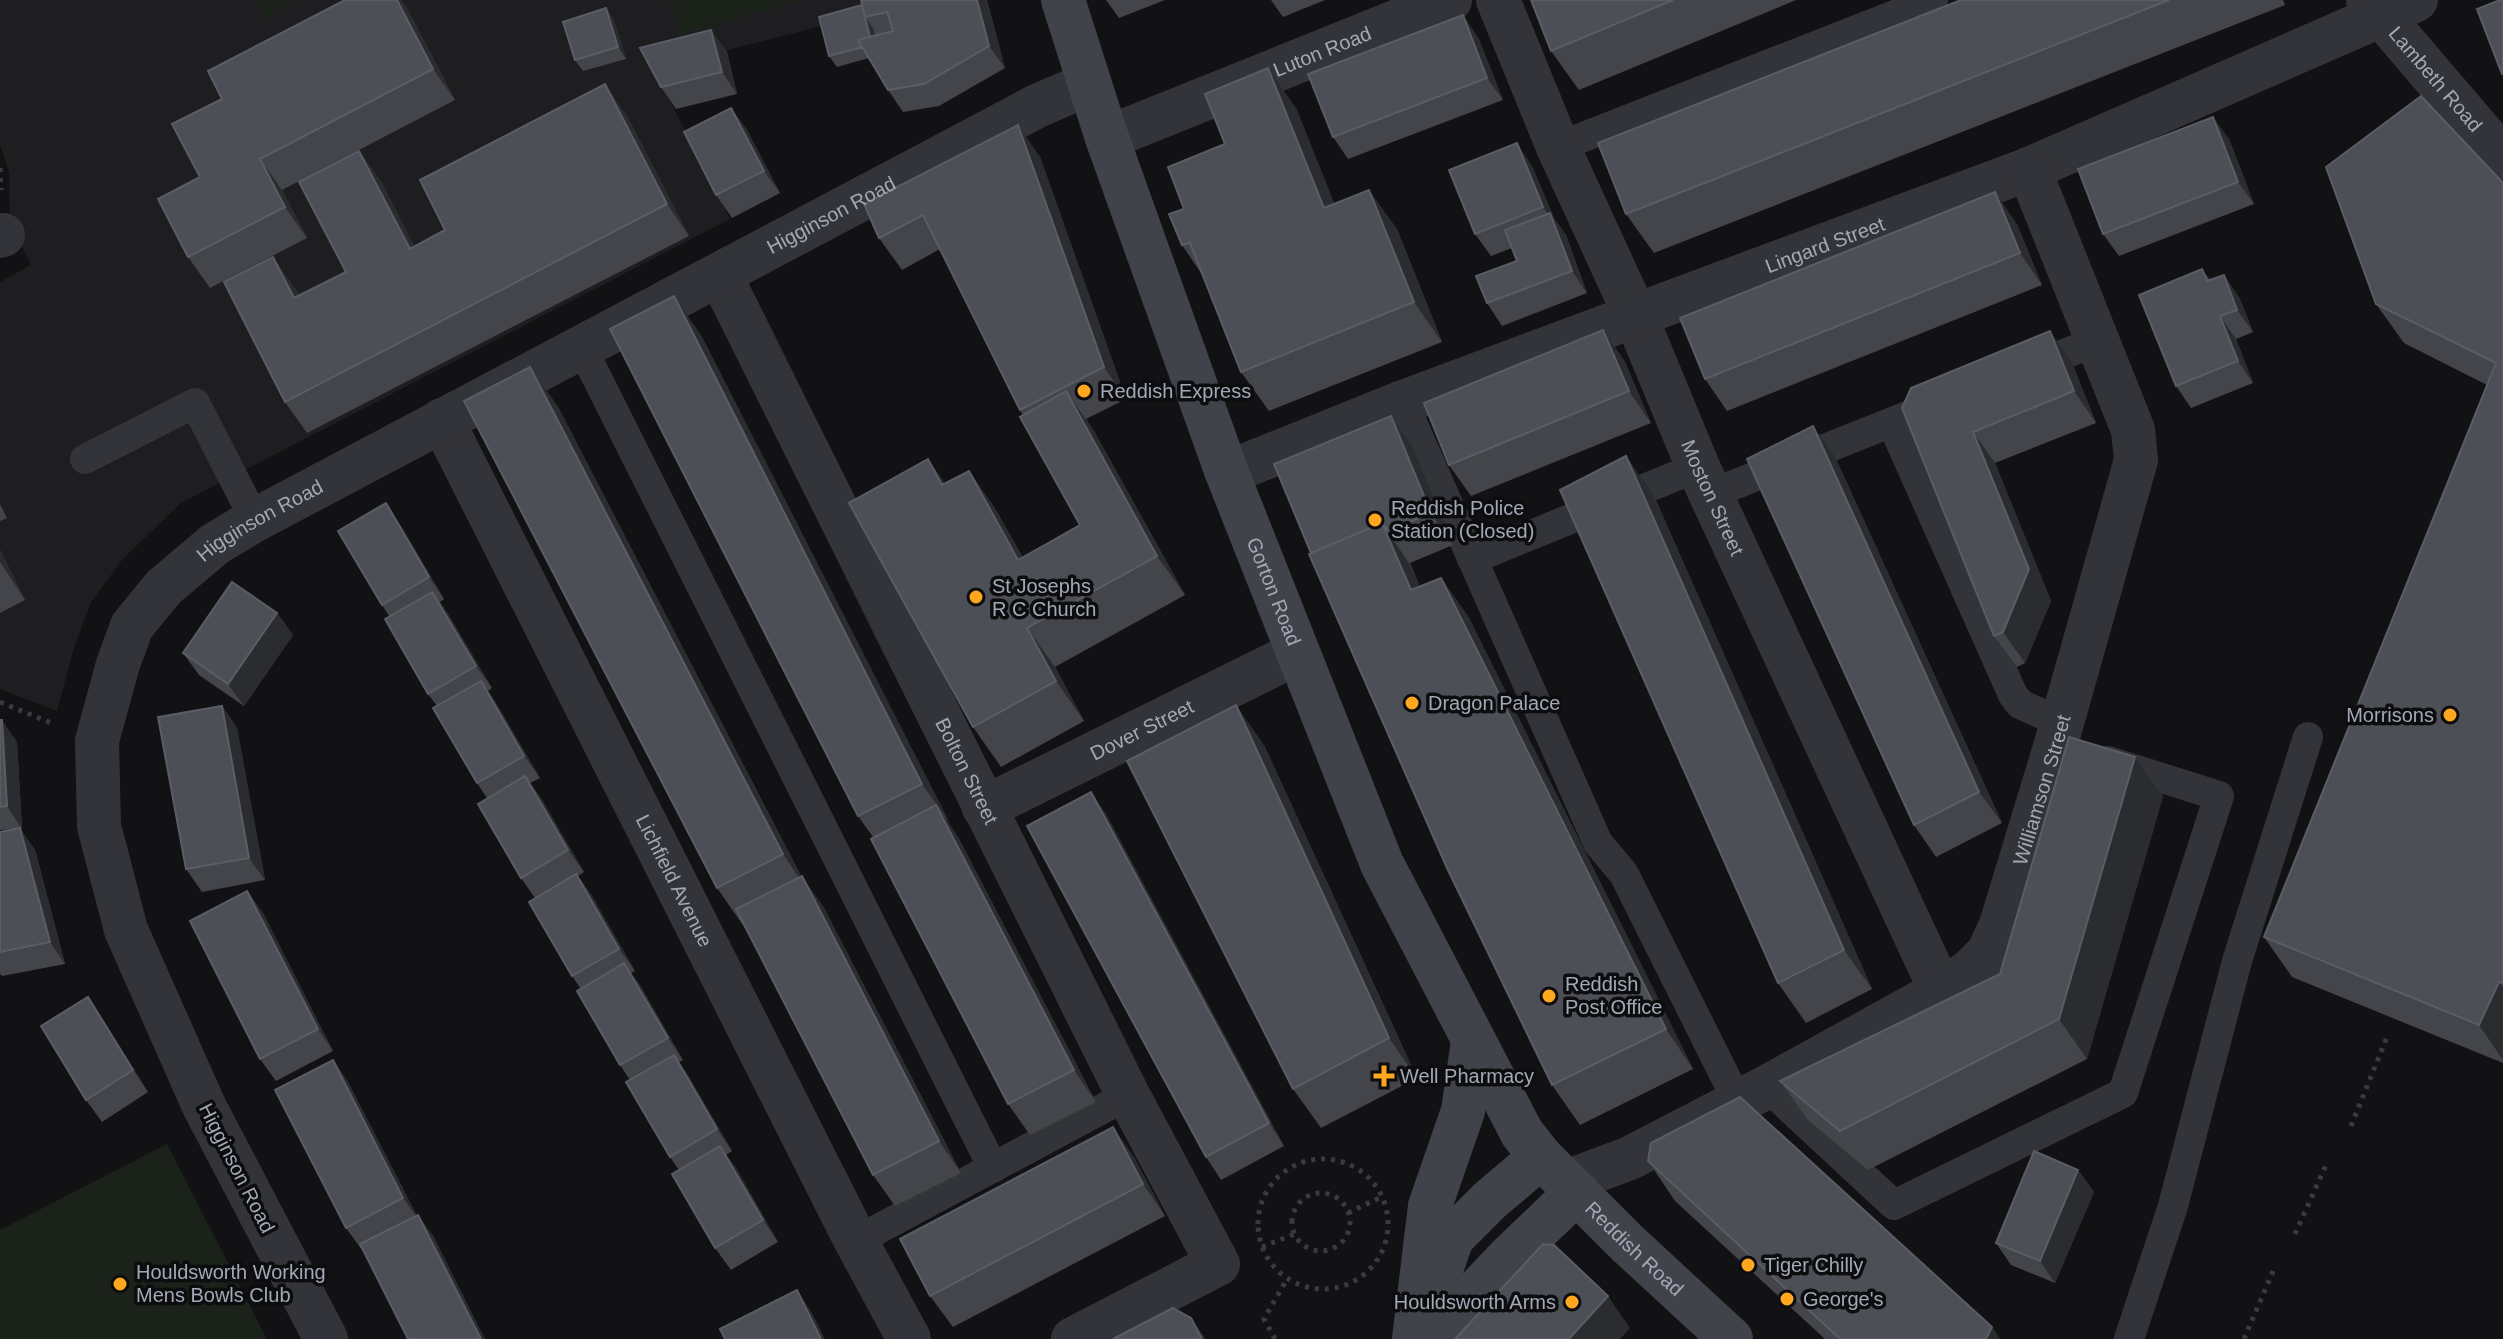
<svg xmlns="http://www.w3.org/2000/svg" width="2503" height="1339" viewBox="0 0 2503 1339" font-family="Arial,sans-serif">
<rect width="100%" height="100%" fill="#121214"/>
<path fill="#1e1e21" d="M0 0H923L654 69 730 219 181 503 122 560 91 602 74 648 57 711 0 689V282L31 265 10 223 9 172 0 145Z"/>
<path fill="#1a221a" d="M256 0H301L265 17Z
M671 0H800L681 35Z
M167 1144 267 1339H0V1230Z"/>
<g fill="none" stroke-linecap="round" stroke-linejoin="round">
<path stroke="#383b40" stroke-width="5" stroke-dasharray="4 6" stroke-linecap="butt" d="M0 168 1 190
M0 702 51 723
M2351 1126 2387 1037
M1258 1224a65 65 0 1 1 130 0a65 65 0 1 1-130 0Z
M1292 1222a29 29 0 1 1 58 0a29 29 0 1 1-58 0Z
M1348 1213 1383 1196
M2295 1234 2326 1165
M1262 1247 1294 1234
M1275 1339 1264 1319 1287 1279
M2244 1339 2274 1269"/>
<path stroke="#333439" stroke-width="30" d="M1558 147 1933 0
M582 348 993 1168
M2029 368 2097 341
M1403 402 1598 843 1624 874 1738 1102
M1892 423 2013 695 2020 704 2062 723
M85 459 195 403 255 520
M1711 494 1943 402
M1472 559 1698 467
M1767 1087 1894 1205 2123 1093 2219 796 2108 761
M856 1241 1128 1095
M2129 1339 2173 1206 2237 961 2308 737"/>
<g stroke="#333439" stroke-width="44">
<path id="s1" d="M1498 0 1558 147 1636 317 1698 467 1941 991"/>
<path id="s2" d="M2368 0 2503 158"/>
<path id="s3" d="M1107 138 1450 0"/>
<path d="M0 236 3 235"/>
<path id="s4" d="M720 275 1128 1095 1218 1264 1073 1339"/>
<path id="s5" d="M442 420 856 1241 909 1339"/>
<path id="s6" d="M1227 473 1403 402 2029 169 2416 0"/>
<path id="s7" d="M984 808 1297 653"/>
<path id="s8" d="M1566 1182 1630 1158 1767 1087 1941 991 1971 970 1988 953 2001 925 2056 744 2136 460 2133 430 2029 169"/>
<path id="s9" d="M326 1339 204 1106 126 930 99 826 97 741 118 664 132 626 164 587 215 544 255 520 1037 106 1088 84"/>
</g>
<g stroke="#404349" stroke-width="44">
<path id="s10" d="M1063 0 1107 138 1227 473 1382 864 1522 1133 1541 1157 1627 1243 1731 1339"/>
<path d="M1436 1285 1452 1238 1490 1200 1541 1157"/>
<path d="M1414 1339 1430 1206 1463 1111 1473 1041"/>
<path d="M1431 1339 1510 1256 1577 1192"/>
</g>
</g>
<path fill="#43454a" d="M345 0H401L408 10 455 100 282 190 307 238 210 288 188 257 200 177 222 99Z
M861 0H987L1005 68 939 106 903 112 888 90 869 58 837 67 829 56 862 5Z
M1106 0H1165L1119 18Z
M1271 0H1325L1283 17Z
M1531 0H1796L1579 90 1551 51Z
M1961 0H2283L2285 5 1654 253 1626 214Z
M606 8 614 20 626 59 583 71 575 60Z
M711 30 727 52 737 94 676 109 661 87Z
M1478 37 1503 100 1348 159 1333 137Z
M731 108 747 130 780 193 732 218 716 195Z
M1296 108 1334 204 1397 229 1442 342 1269 411 1241 372 1203 276 1182 245 1184 209 1225 144Z
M627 116 689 236 307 433 285 402 295 288 299 296 346 272 359 151 382 183 414 246 445 230Z
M2229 139 2254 204 2119 256 2103 234Z
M1040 157 1126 399 1086 419 1094 431 1185 595 1055 667 1084 721 1001 767 973 727 928 459 945 484 969 471 996 510 1023 558 1080 525 1020 410 940 249 902 270 879 238 864 204Z
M1532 166 1554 218 1566 235 1587 293 1502 326 1487 303 1517 261 1512 248 1491 256 1475 234Z
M2503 183V1063L2292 977 2264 937 2487 385 2404 343 2376 304Z
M2017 224 2042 285 1727 411 1705 379Z
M2202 269 2210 280 2239 297 2253 332 2236 339 2253 383 2191 408 2176 386Z
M1603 330 1625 362 1651 423 1471 496 1449 465Z
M701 335 949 824 958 837 1096 1102 1030 1135 1008 1104 873 837 858 816Z
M2072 363 2096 423 1995 463 2051 601 2025 663 2017 667 1994 636 1902 408Z
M530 367 558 407 801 876 824 908 961 1173 895 1206 873 1175 745 928 717 888Z
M1391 416 1413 447 1453 545 1410 563 1420 587 1441 578 1469 618 1693 1069 1580 1125 1552 1085 1311 553Z
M1835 457 2002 823 1936 857 1914 825Z
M1654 496 1872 989 1806 1023 1778 983Z
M0 504 7 518 0 521Z
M401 526 444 599 440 602 448 614 492 688 488 691 496 703 540 778 530 783 541 798 584 872 578 876 592 896 635 971 631 973 640 985 683 1060 679 1062 689 1077 732 1151 726 1155 736 1168 778 1242 731 1270 715 1248 679 1170 670 1157 630 1080 620 1065 581 989 572 976 535 898 521 878 487 798 477 783 437 706 428 694 389 616 382 605Z
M0 550 25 600 0 613Z
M277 613 293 635 244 706 199 675 183 653Z
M222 706 237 728 265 880 202 892 186 869Z
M0 720 17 742 22 829H20L35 850 65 964 2 976 0 974V832L15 829 0 830Z
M1264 745 1417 1078 1321 1128 1293 1089Z
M2135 757 2163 796 2087 1059 1868 1170 1808 1120 1780 1081 2000 974Z
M1106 814 1284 1146 1221 1180 1206 1157Z
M247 891 263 913 333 1051 276 1081 260 1059Z
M88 997 103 1020 148 1092 102 1122 86 1100Z
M333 1060 348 1082 417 1216 434 1237 362 1250 346 1228Z
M1113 1127 1135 1159 1165 1216 953 1327 930 1296Z
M1648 1161 1992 1327 2000 1339H1825L1675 1201Z
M2078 1170 2094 1192 2055 1283 2011 1265 1996 1243Z"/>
<path fill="#2b2c30" d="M397 0H401L408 10 455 100 433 69Z
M977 0H987L1005 68 989 46Z
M606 8 614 20 626 59 618 47Z
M1463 15 1478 37 1503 100 1487 78Z
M865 17 873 28 880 55 872 44Z
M711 30 727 52 737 94 722 72Z
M1268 68 1296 108 1352 247 1324 208Z
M605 84 627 116 689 236 667 204Z
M731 108 747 130 780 193 764 171Z
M2213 117 2229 139 2254 204 2238 182Z
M1018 125 1040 157 1126 399 1104 367Z
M1517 143 1532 166 1554 218 1566 235 1587 293 1572 271 1554 223 1543 207Z
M359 151 382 183 432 280 410 249Z
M260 159 282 190 307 238 285 207Z
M1369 190 1397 229 1442 342 1414 302Z
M1995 192 2017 224 2042 285 2020 253Z
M273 257 295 288 316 330 294 298Z
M2224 275 2239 297 2253 332 2237 310Z
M674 296 701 335 950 823 922 784Z
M2220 316 2236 339 2253 383 2238 361Z
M1603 330 1625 362 1651 423 1629 391Z
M2050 331 2072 363 2096 423 2074 391Z
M530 367 558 407 810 894 783 854Z
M1066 391 1094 431 1185 595 1157 556Z
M1391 416 1413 447 1453 545 1431 513Z
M1813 426 1835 457 2002 823 1979 792Z
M1973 432 1995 463 2051 601 2025 663 2003 632Z
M1626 456 1654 496 1872 989 1844 950Z
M928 459 955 499 942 485Z
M969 471 996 510 1046 600 1018 560Z
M386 503 401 526 444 599 429 577Z
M1382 523 1409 563 1439 629 1411 590Z
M0 550 25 600 0 562Z
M1441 578 1469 618 1693 1069 1666 1029Z
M432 592 448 614 492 688 476 666Z
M277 613 293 635 244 706 228 684Z
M1027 628 1055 667 1084 721 1056 681Z
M481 681 496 703 540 778 524 756Z
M1236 705 1264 745 1417 1078 1389 1038Z
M222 706 237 728 265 880 249 858Z
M2 720 17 742 22 829 7 806Z
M2135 757 2163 796 2087 1059 2059 1019Z
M525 776 541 798 584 872 568 850Z
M1091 792 1106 814 1284 1146 1269 1123Z
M936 805 958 837 1096 1102 1074 1070Z
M20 828 35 850 65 964 50 942Z
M576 874 592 896 635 971 619 949Z
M802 876 824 908 961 1173 939 1141Z
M247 891 263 913 333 1051 318 1029Z
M624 963 640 985 683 1060 668 1038Z
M2499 982 2503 987V1060L2479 1025Z
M88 997 103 1020 148 1092 133 1070Z
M674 1055 689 1077 732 1151 717 1129Z
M333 1060 348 1082 419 1220 403 1198Z
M1113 1127 1135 1159 1165 1216 1143 1184Z
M720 1146 736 1168 778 1242 763 1220Z
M2078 1170 2094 1192 2055 1283 2040 1261Z
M418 1215 434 1237 485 1339H481Z
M797 1290 812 1313 825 1339H821Z
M1608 1296 1630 1328 1620 1339H1569Z
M1191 1318 1206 1339H1202Z
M1992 1327 2000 1339H1986Z"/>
<path fill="#4d4f56" stroke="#5b5d65" stroke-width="2" d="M345 0H397L433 69 260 159 285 207 188 257 158 199 200 177 172 124 222 99 208 71Z
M861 0H977L989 46 924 84 888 90 858 40 893 31 887 12 865 17Z
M1531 0H1673L1551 51Z
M1961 0H2169L1626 214 1598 143Z
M2500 0H2503V73L2502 74 2477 9Z
M862 5 870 37 858 40 862 47 829 56 819 17Z
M606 8 618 47 575 60 563 22Z
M1463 15 1487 78 1333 137 1308 74Z
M711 30 722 72 661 87 640 48Z
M1268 68 1324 208 1369 190 1414 302 1241 372 1190 243 1182 245 1169 214 1184 209 1168 167 1225 144 1205 94Z
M605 84 667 204 285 402 224 282 273 257 294 298 346 272 299 182 359 151 410 249 445 230 420 180Z
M2421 96 2503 183V983L2499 982 2479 1025 2264 937 2496 363 2376 304 2326 167Z
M731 108 764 171 716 195 684 132Z
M2213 117 2238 182 2103 234 2078 169Z
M1018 125 1104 367 1020 410 923 215 879 238 864 204Z
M1517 143 1543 207 1475 234 1449 170Z
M1995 192 2020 253 1705 379 1680 318Z
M1550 213 1572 271 1487 303 1476 276 1517 261 1505 230Z
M2202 269 2207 281 2224 275 2237 310 2220 316 2238 361 2176 386 2139 295Z
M674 296 922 784 858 816 610 329Z
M1603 330 1629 391 1449 465 1424 403Z
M2050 331 2074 391 1973 432 2029 569 2003 632 1994 636 1902 408 1911 388Z
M530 367 783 854 717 888 464 401Z
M1066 391 1157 556 1027 628 1056 681 973 727 849 503 928 459 942 485 969 471 1018 560 1080 525 1020 417Z
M1391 416 1431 513 1388 531 1382 523 1311 553 1274 464Z
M1813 426 1979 792 1914 825 1747 459Z
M1626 456 1844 950 1778 983 1560 490Z
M386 503 429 577 382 605 338 531Z
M1382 523 1411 590 1441 578 1666 1029 1552 1085 1447 868 1309 554Z
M232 582 277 613 228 684 183 653Z
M432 592 476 666 428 694 385 619Z
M481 681 524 756 477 783 433 708Z
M1236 705 1389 1038 1293 1089 1127 761Z
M222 706 249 858 186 869 158 717Z
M0 720H2L7 806 0 807Z
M2069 737 2135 757 2059 1019 1840 1131 1780 1081 2000 974Z
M525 776 568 850 521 878 478 804Z
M1091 792 1269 1123 1206 1157 1027 826Z
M936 805 1074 1070 1008 1104 871 839Z
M20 828 50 942 0 952V832Z
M576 874 619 949 572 976 529 902Z
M802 876 939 1141 873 1175 736 909Z
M247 891 318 1029 260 1059 190 921Z
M624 963 668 1038 620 1065 577 991Z
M88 997 133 1070 86 1100 41 1026Z
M674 1055 717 1129 670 1157 626 1082Z
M333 1060 403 1198 346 1228 275 1090Z
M1740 1097 1992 1327 1986 1339H1840L1648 1161 1651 1143Z
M1113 1127 1143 1184 930 1296 900 1239Z
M720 1146 763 1220 715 1248 672 1174Z
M2034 1151 2078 1170 2040 1261 1996 1243Z
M418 1215 481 1339H408L360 1244Z
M1543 1244 1554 1245 1608 1296 1569 1339H1455Z
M797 1290 821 1339H725L720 1329Z
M1173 1308 1191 1318 1202 1339H1113Z"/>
<g fill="#ffa81f" stroke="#0d0d0f" stroke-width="3">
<circle cx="1084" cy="391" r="8"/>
<circle cx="1375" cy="520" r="8"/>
<circle cx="976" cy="597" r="8"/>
<circle cx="1412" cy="703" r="8"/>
<circle cx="2450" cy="715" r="8"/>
<circle cx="1549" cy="996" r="8"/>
<path d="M1380 1064h8v8h8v8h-8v8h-8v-8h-8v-8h8z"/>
<circle cx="1748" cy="1265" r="8"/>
<circle cx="120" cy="1284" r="8"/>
<circle cx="1787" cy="1299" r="8"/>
<circle cx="1572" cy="1302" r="8"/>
</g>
<g text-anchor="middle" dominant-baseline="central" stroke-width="7" stroke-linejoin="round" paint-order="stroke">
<g font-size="20" fill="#a2a9b6" stroke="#0d0d0f">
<text stroke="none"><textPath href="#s3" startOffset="232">Luton Road</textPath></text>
<text stroke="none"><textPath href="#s2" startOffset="104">Lambeth Road</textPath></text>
<text stroke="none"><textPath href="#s9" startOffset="1584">Higginson Road</textPath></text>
<text stroke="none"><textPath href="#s6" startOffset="640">Lingard Street</textPath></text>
<text stroke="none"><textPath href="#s1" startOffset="542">Moston Street</textPath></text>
<text stroke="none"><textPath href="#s9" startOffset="936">Higginson Road</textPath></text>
<text stroke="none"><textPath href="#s10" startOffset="628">Gorton Road</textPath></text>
<text stroke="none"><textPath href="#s7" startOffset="176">Dover Street</textPath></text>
<text stroke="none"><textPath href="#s4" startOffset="554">Bolton Street</textPath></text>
<text stroke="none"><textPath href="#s8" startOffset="654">Williamson Street</textPath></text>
<text stroke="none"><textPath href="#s5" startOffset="516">Lichfield Avenue</textPath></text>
<text transform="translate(237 1168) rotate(63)">Higginson Road</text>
<text stroke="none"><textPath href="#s10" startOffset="1386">Reddish Road</textPath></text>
</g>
<g font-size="20" fill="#a2a9b6" stroke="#0d0d0f" text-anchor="start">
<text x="1100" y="391">Reddish Express</text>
<text x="1391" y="508">Reddish Police<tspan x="1391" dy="23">Station (Closed)</tspan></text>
<text x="992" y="586">St Josephs<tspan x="992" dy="23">R C Church</tspan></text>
<text x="1428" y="703">Dragon Palace</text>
<text x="2434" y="715" text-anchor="end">Morrisons</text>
<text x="1565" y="984">Reddish<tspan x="1565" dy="23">Post Office</tspan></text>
<text x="1400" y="1076">Well Pharmacy</text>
<text x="1764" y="1265">Tiger Chilly</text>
<text x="136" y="1272">Houldsworth Working<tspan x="136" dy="23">Mens Bowls Club</tspan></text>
<text x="1803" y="1299">George's</text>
<text x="1556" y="1302" text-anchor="end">Houldsworth Arms</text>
</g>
</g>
</svg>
